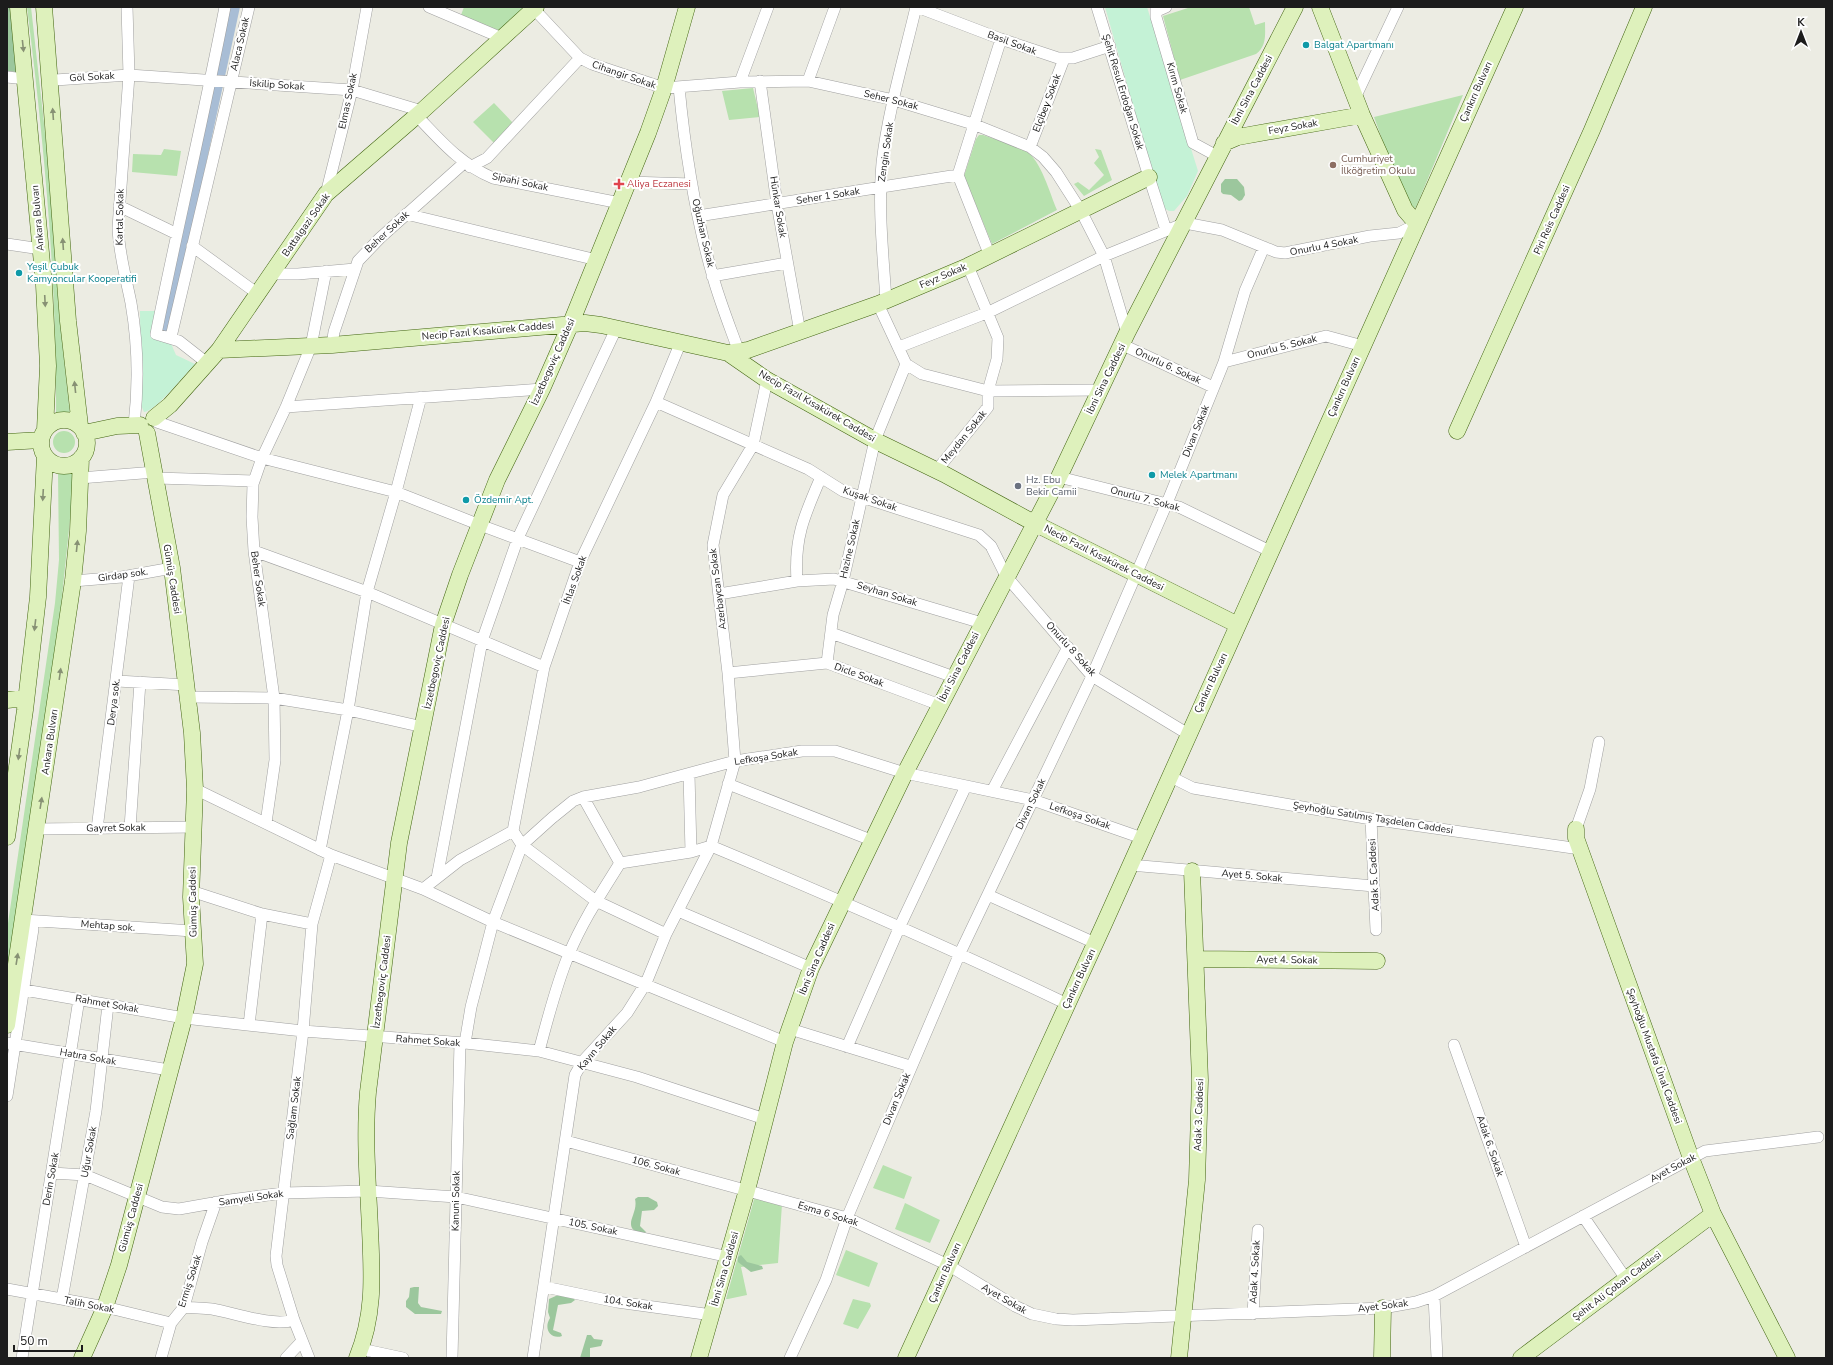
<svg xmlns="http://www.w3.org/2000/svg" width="1833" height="1365" viewBox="0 0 1833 1365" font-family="'Nunito Sans',sans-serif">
<rect width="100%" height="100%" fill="#ecece3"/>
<path fill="#b7e1ae" d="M27 7H31L47 150 60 323 70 415 56 416C57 279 44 143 27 7Z
M464 7H524L498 32 461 15Z
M1191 7H1249L1255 25 1265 22C1265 34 1267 46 1256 54L1180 80 1163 16Z
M753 88 760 117 729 120 722 91Z
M1463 95 1416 207 1413 209 1407 208 1374 117Z
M494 103 513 123 494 143 473 122Z
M979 135H983C997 140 1013 144 1026 151 1041 160 1050 194 1057 210L992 244 964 176 976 139Z
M164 149 181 151 177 176 132 172 133 154 161 155Z
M1095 149 1101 150 1112 180 1084 196 1074 184 1078 182 1089 190 1104 175 1094 163 1099 157Z
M53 442a11 11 0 1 1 22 0a11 11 0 1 1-22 0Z
M58 472H75L61 606 7 978V930L55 603 59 560Z
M883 1165 912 1177 904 1199 873 1188Z
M755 1196 782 1204 778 1263 741 1267 747 1295 728 1299H726Z
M905 1203 940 1220 930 1243 895 1229Z
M846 1250 878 1263 869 1287 836 1275Z
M853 1299 870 1303 871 1306 858 1329 843 1324Z"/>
<path fill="#9cc79d" d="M7 7H14L18 44 16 72 7 71Z
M1225 179H1237L1244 187 1245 195 1242 200 1239 201 1231 195 1223 194 1221 192V184Z
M638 1197H648L657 1202 658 1206 654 1210 642 1211 640 1226 646 1232 643 1235C619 1227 639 1215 635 1199Z
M741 1255 747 1262 762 1266 763 1269 751 1272 738 1262V1257Z
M414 1287H419L418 1303 421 1307 442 1311 441 1314H415L406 1307V1301L409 1297 410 1288Z
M558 1295 573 1298 575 1300 571 1303 558 1305 553 1330 561 1333 562 1336C551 1340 543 1329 550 1318L548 1312 549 1299Z
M587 1335H591L594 1339 603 1340 601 1346 590 1348V1358H580Z"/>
<path fill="#c4f2d6" d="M1105 7H1147L1198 171 1187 196 1174 211H1169L1162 207Z
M140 311H155L153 335 169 339 176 355 195 364C185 374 156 411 144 412L141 405Z"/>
<path fill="#a8bdd5" d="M230 7H240L169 335 160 333Z"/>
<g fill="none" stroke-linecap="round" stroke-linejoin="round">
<defs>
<path id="street" d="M127 7 129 75 118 228C119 254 126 278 131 303 138 344 139 384 134 425
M429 7 502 38
M917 7 1001 39 1058 58H1073L1110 46
M1097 7 1149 177 1166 230
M1156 7V17L1193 143 1217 156
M534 9 580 58 592 64 664 88 740 82 808 81 894 100 973 124 1030 147 1043 157 1056 172 1081 211 1104 256 1127 333
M1157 11 1166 7
M7 77 26 79
M55 80 129 75 352 90 422 111
M760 81 777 204 800 332
M808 81 835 7
M740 82 768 7
M679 87C685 151 695 215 713 277 720 302 730 327 739 352
M1355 98 1398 7
M417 116C441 141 460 164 493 178L620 203
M1030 147 1064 59
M470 167 487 158 580 58
M629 182 692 184
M326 194 352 90 367 7
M119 206 177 234
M406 214 597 260
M698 216 958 175
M7 244 41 249
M192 246 258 294
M990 256 958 175 1001 39
M272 274H298L355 269
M712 276 787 263
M886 300C883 254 878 208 882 163 888 111 904 58 916 7
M171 337 249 7
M332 345 334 332 358 261 380 238 464 163
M1123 345 1213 387
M899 347 989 312 1104 256 1185 223 1222 230 1276 252 1285 253 1370 236 1399 233 1417 224
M1224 362 1326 336 1363 346
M207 363 179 341 156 334C178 224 204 116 225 7
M906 364 922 374 988 391 1100 390
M656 402 808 469 843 491 979 535 991 546 1006 576 1092 676 1188 734
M286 407 542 389
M157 422 262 458 396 492 480 525 580 562
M937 470 988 407V391L997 359 998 338 968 266
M1059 477 1179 507 1272 552
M80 478 155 472
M156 478 254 481
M254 551 367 592 544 667
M73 581 122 577 172 568
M797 581C794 538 804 516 821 477
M719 594 797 581 834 579 982 623
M831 633 954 677
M827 663 833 615 843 581 875 440 906 364 878 304
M728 673 827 663 940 705
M117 681 187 685
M188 697 274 698 348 710 423 727
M689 774 691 852
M1169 776 1193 788 1371 819 1580 849
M728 784 871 840
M195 789 331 855 423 889 493 922 785 1042
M992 791 1068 647
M583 797 620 863
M1371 819 1376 930
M266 823 275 760 274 698 254 551 252 517 253 484 262 458 286 407 311 346 326 271
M130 828 140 682
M37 829 194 827
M97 829 129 576
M1576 829 1590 789 1599 742
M513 831 544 667 580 562 656 402 680 344
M320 850 348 710 367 592 396 492 421 397
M1130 865 1374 886
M437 878 482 641 518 538 616 329
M423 889 460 860 513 831 522 845 552 818 573 801 583 797 639 787 735 761 802 751H835L905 773 1033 800 1142 838
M191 891 262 914 312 924
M988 895 1095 943
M678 911 811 968
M23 920 193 931
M13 988 184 1018 303 1031 465 1043 539 1051 637 1077 765 1119
M249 1025 262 914
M790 1029 910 1066
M7 1043 169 1070
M465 1043 471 1007 493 922 522 845 596 901 666 934
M1454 1045 1526 1247
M847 1047 900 926 966 786
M539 1051C548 1018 556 985 569 954 582 922 602 892 620 863L691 852 711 846C831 896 950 948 1067 1004
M7 1096 33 929
M566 1141 847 1218 948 1265 1015 1306 1032 1314 1056 1319 1073 1320 1383 1308 1416 1302 1434 1296 1705 1151 1818 1137
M52 1173 85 1175 162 1207 179 1209 230 1200 283 1193 368 1191 456 1197 729 1257
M1583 1216 1626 1279
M545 1287 617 1302 712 1315
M7 1289 105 1307 171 1323
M1434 1296 1437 1358
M62 1299 96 1111 108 1005
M184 1307C193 1308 202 1308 212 1309 235 1313 272 1327 294 1320
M1253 1314 1258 1230
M361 1349 403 1358
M22 1358 79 999
M161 1358 171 1323 184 1307 202 1242 216 1202
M286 1358 302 1341
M309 1358 294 1320 277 1265 276 1256 303 1031 312 924 331 855
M452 1358 460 1043
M533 1358 575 1075 583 1061 627 1013 646 983 666 934 711 846 735 761 728 673 713 545 723 495 753 445 767 380
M790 1358 826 1280 847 1218 960 953 1092 676 1167 503 1224 362 1245 291 1264 247"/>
<path id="secondary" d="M18 7 44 285 48 366 45 430
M44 7 68 321 80 426
M1320 7 1362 115 1405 210 1417 224
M1224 143 1238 137 1362 115
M219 350 332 345 585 323 601 325 728 353 767 380 878 442 944 474 1034 523 1238 625
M728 353 748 350 878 304 968 266 1149 177
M154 418 170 405 219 350 326 194 422 111 536 7
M41 443a23 23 0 1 1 46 0a23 23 0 1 1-46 0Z
M1457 431 1592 130 1644 7
M84 433 117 426 140 425
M7 442 41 440
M7 700 26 698
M1576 829V838L1691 1158 1713 1214 1787 1358
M7 837 25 710 38 597 45 456
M1196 959 1377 961
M7 1025 73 581 78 531 81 458
M82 1358 105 1307 119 1265 184 1018 195 964 191 897 195 789 192 733 172 568 147 433
M357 1358C375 1314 372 1275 370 1229 368 1183 364 1137 368 1092L399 843 443 625 460 575 497 480 542 389 571 323 648 133 664 88 687 7
M699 1358 747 1190 785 1042 811 968 905 773 1059 477 1127 333 1295 7
M906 1358 1104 924 1515 7
M1179 1358 1197 1180 1200 1080 1192 871
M1382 1358 1383 1308
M1521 1358 1713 1214"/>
</defs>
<use href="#street" stroke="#a0a0a0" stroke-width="12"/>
<use href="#secondary" stroke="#426511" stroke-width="17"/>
<use href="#street" stroke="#fff" stroke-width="11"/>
<use href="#secondary" stroke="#def1bc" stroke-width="16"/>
</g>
<defs><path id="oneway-solid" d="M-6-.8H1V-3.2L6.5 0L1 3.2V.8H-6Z"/></defs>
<g fill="#879174">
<use href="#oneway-solid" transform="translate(23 46) rotate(84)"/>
<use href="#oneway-solid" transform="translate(53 114) rotate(-94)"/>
<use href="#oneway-solid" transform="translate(63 244) rotate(-94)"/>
<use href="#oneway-solid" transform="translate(45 301) rotate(87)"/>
<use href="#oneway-solid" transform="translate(75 387) rotate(-96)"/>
<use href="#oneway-solid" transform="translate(43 495) rotate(93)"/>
<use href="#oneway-solid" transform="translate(77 546) rotate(-84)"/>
<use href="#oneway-solid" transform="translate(35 625) rotate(97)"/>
<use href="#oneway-solid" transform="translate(60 674) rotate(-82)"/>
<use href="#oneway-solid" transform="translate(19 754) rotate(98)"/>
<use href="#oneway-solid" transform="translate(41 803) rotate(-81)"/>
<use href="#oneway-solid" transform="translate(17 959) rotate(-81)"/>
</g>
<g fill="#0f9aa8" stroke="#fff" stroke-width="1.5">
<circle cx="1306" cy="45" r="4"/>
<circle cx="19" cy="273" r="4"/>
<circle cx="1152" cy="475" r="4"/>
<circle cx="466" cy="500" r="4"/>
</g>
<circle fill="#8d6e63" stroke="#fff" stroke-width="1.5" cx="1333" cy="165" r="4"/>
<path fill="#e0444e" stroke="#fff" stroke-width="1.5" d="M617 178h4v4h4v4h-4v4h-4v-4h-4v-4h4z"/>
<circle fill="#6b7280" stroke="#fff" stroke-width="1.5" cx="1018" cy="486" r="4"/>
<g text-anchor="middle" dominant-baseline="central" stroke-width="4" stroke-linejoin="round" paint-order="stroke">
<g font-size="10" fill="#1c1c1c" stroke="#fff">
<text transform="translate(1012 43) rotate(20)">Basil Sokak</text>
<text transform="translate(240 44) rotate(-77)">Alaca Sokak</text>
<text transform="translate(624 75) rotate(19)">Cihangir Sokak</text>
<text transform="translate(92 77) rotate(-3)">Göl Sokak</text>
<text transform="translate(277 85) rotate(4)">İskilip Sokak</text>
<text transform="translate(1177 88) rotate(74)">Kırım Sokak</text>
<text transform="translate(1252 90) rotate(-62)">İbni Sina Caddesi</text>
<text transform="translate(1123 92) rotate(73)">Şehit Resul Erdoğan Sokak</text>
<text transform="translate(1476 92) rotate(-66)">Çankırı Bulvarı</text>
<text transform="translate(891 100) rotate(14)">Seher Sokak</text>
<text transform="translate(348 101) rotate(-78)">Elmas Sokak</text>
<text transform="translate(1047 103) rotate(-69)">Elçibey Sokak</text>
<text transform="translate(1293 127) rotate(-10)">Feyz Sokak</text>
<text transform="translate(886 152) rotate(-82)">Zengin Sokak</text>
<text transform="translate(520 182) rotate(12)">Sipahi Sokak</text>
<text transform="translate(828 196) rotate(-9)">Seher 1 Sokak</text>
<text transform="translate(778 207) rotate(81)">Hünkar Sokak</text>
<text transform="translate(120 217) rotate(-89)">Kartal Sokak</text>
<text transform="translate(38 218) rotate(-95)">Ankara Bulvarı</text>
<text transform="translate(1552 220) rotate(-66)">Piri Reis Caddesi</text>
<text transform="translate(306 225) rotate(-55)">Battalgazi Sokak</text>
<text transform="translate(387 232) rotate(-43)">Beher Sokak</text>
<text transform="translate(703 233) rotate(77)">Oğuzhan Sokak</text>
<text transform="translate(1324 246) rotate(-11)">Onurlu 4 Sokak</text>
<text transform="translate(943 276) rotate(-23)">Feyz Sokak</text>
<text transform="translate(488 331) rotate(-5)">Necip Fazıl Kısakürek Caddesi</text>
<text transform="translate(1282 347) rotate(-14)">Onurlu 5. Sokak</text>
<text transform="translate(553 362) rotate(-66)">İzzetbegoviç Caddesi</text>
<text transform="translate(1168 366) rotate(25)">Onurlu 6. Sokak</text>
<text transform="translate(1106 379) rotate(-64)">İbni Sina Caddesi</text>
<text transform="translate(1344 387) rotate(-66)">Çankırı Bulvarı</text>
<text transform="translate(817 406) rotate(30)">Necip Fazıl Kısakürek Caddesi</text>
<text transform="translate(1196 431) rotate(-68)">Divan Sokak</text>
<text transform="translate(964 437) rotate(-51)">Meydan Sokak</text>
<text transform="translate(870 499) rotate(19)">Kuşak Sokak</text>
<text transform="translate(1145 499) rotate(15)">Onurlu 7. Sokak</text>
<text transform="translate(850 549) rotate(-77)">Hazine Sokak</text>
<text transform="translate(1104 558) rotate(27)">Necip Fazıl Kısakürek Caddesi</text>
<text transform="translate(123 575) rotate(-8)">Girdap sok.</text>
<text transform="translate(172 579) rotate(81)">Gümüş Caddesi</text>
<text transform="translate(258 579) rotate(82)">Beher Sokak</text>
<text transform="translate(575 580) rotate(-70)">İhlas Sokak</text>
<text transform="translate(718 589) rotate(-97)">Azerbaycan Sokak</text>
<text transform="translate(887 594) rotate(17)">Seyhan Sokak</text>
<text transform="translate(1071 649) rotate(48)">Onurlu 8 Sokak</text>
<text transform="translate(437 663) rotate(-78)">İzzetbegoviç Caddesi</text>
<text transform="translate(959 667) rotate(-63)">İbni Sina Caddesi</text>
<text transform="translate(859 675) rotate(20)">Dicle Sokak</text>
<text transform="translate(1211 683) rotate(-65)">Çankırı Bulvarı</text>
<text transform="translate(114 702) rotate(-83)">Derya sok.</text>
<text transform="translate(50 742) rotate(-82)">Ankara Bulvarı</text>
<text transform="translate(766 757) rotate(-9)">Lefkoşa Sokak</text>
<text transform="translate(1031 804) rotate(-64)">Divan Sokak</text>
<text transform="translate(1080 816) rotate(19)">Lefkoşa Sokak</text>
<text transform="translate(1373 818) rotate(9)">Şeyhoğlu Satılmış Taşdelen Caddesi</text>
<text transform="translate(116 828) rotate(-1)">Gayret Sokak</text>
<text transform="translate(1374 875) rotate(-93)">Adak 5. Caddesi</text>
<text transform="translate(1252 876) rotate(5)">Ayet 5. Sokak</text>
<text transform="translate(193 902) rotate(-91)">Gümüş Caddesi</text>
<text transform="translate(108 926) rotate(4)">Mehtap sok.</text>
<text transform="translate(817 959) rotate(-67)">İbni Sina Caddesi</text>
<text transform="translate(1287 960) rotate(1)">Ayet 4. Sokak</text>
<text transform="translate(1079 979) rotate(-65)">Çankırı Bulvarı</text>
<text transform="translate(382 982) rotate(-83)">İzzetbegoviç Caddesi</text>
<text transform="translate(107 1004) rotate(10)">Rahmet Sokak</text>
<text transform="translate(428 1041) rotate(4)">Rahmet Sokak</text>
<text transform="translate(597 1048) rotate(-50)">Kayın Sokak</text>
<text transform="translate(1654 1056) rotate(70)">Şeyhoğlu Mustafa Ünal Caddesi</text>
<text transform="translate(88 1057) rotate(10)">Hatıra Sokak</text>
<text transform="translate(897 1099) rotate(-67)">Divan Sokak</text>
<text transform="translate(294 1108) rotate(-83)">Sağlam Sokak</text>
<text transform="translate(1199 1115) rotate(-88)">Adak 3. Caddesi</text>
<text transform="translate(1490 1146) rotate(71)">Adak 6. Sokak</text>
<text transform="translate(89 1152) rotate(-80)">Uğur Sokak</text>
<text transform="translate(656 1166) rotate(15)">106. Sokak</text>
<text transform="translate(1673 1168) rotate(-28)">Ayet Sokak</text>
<text transform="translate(51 1179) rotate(-80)">Derin Sokak</text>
<text transform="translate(251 1198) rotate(-8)">Samyeli Sokak</text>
<text transform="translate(456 1201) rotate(-89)">Kanuni Sokak</text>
<text transform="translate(828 1214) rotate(17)">Esma 6 Sokak</text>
<text transform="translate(131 1218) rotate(-75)">Gümüş Caddesi</text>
<text transform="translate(593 1227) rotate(12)">105. Sokak</text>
<text transform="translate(725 1269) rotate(-74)">İbni Sina Caddesi</text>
<text transform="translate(1255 1272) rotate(-87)">Adak 4. Sokak</text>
<text transform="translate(945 1273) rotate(-66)">Çankırı Bulvarı</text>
<text transform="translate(190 1281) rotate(-72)">Ermiş Sokak</text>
<text transform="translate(1617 1286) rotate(-37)">Şehit Ali Çoban Caddesi</text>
<text transform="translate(1004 1299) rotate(30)">Ayet Sokak</text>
<text transform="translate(628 1303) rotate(9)">104. Sokak</text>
<text transform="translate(89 1305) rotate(11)">Talih Sokak</text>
<text transform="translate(1383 1306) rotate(-7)">Ayet Sokak</text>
</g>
<g font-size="10" fill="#0d838f" stroke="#fff" text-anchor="start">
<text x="1314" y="45">Balgat Apartmanı</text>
<text x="27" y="267">Yeşil Çubuk<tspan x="27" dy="12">Kamyoncular Kooperatifi</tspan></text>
<text x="1160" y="475">Melek Apartmanı</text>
<text x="474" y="500">Özdemir Apt.</text>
</g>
<g font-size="10" fill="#785e54" stroke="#fff" text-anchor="start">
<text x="1341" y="159">Cumhuriyet<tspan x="1341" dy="12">İlköğretim Okulu</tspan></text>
</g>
<g font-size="10" fill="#be3a42" stroke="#fff" text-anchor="start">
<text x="627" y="184">Aliya Eczanesi</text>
</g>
<g font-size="10" fill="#5b616d" stroke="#fff" text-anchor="start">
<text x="1026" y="480">Hz. Ebu<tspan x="1026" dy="12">Bekir Camii</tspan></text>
</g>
</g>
<rect width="1833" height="1365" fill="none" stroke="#1c1c1c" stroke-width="16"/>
<g transform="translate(1801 32)" stroke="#ffffff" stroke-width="3" paint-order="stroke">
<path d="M0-3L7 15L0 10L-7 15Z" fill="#1c1c1c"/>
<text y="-6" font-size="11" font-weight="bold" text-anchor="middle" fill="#1c1c1c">K</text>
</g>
<path d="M14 1345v6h68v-6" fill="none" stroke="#1c1c1c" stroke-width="2"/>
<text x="20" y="1345" font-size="12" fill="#1c1c1c" stroke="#ffffff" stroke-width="3" paint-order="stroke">50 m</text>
</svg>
